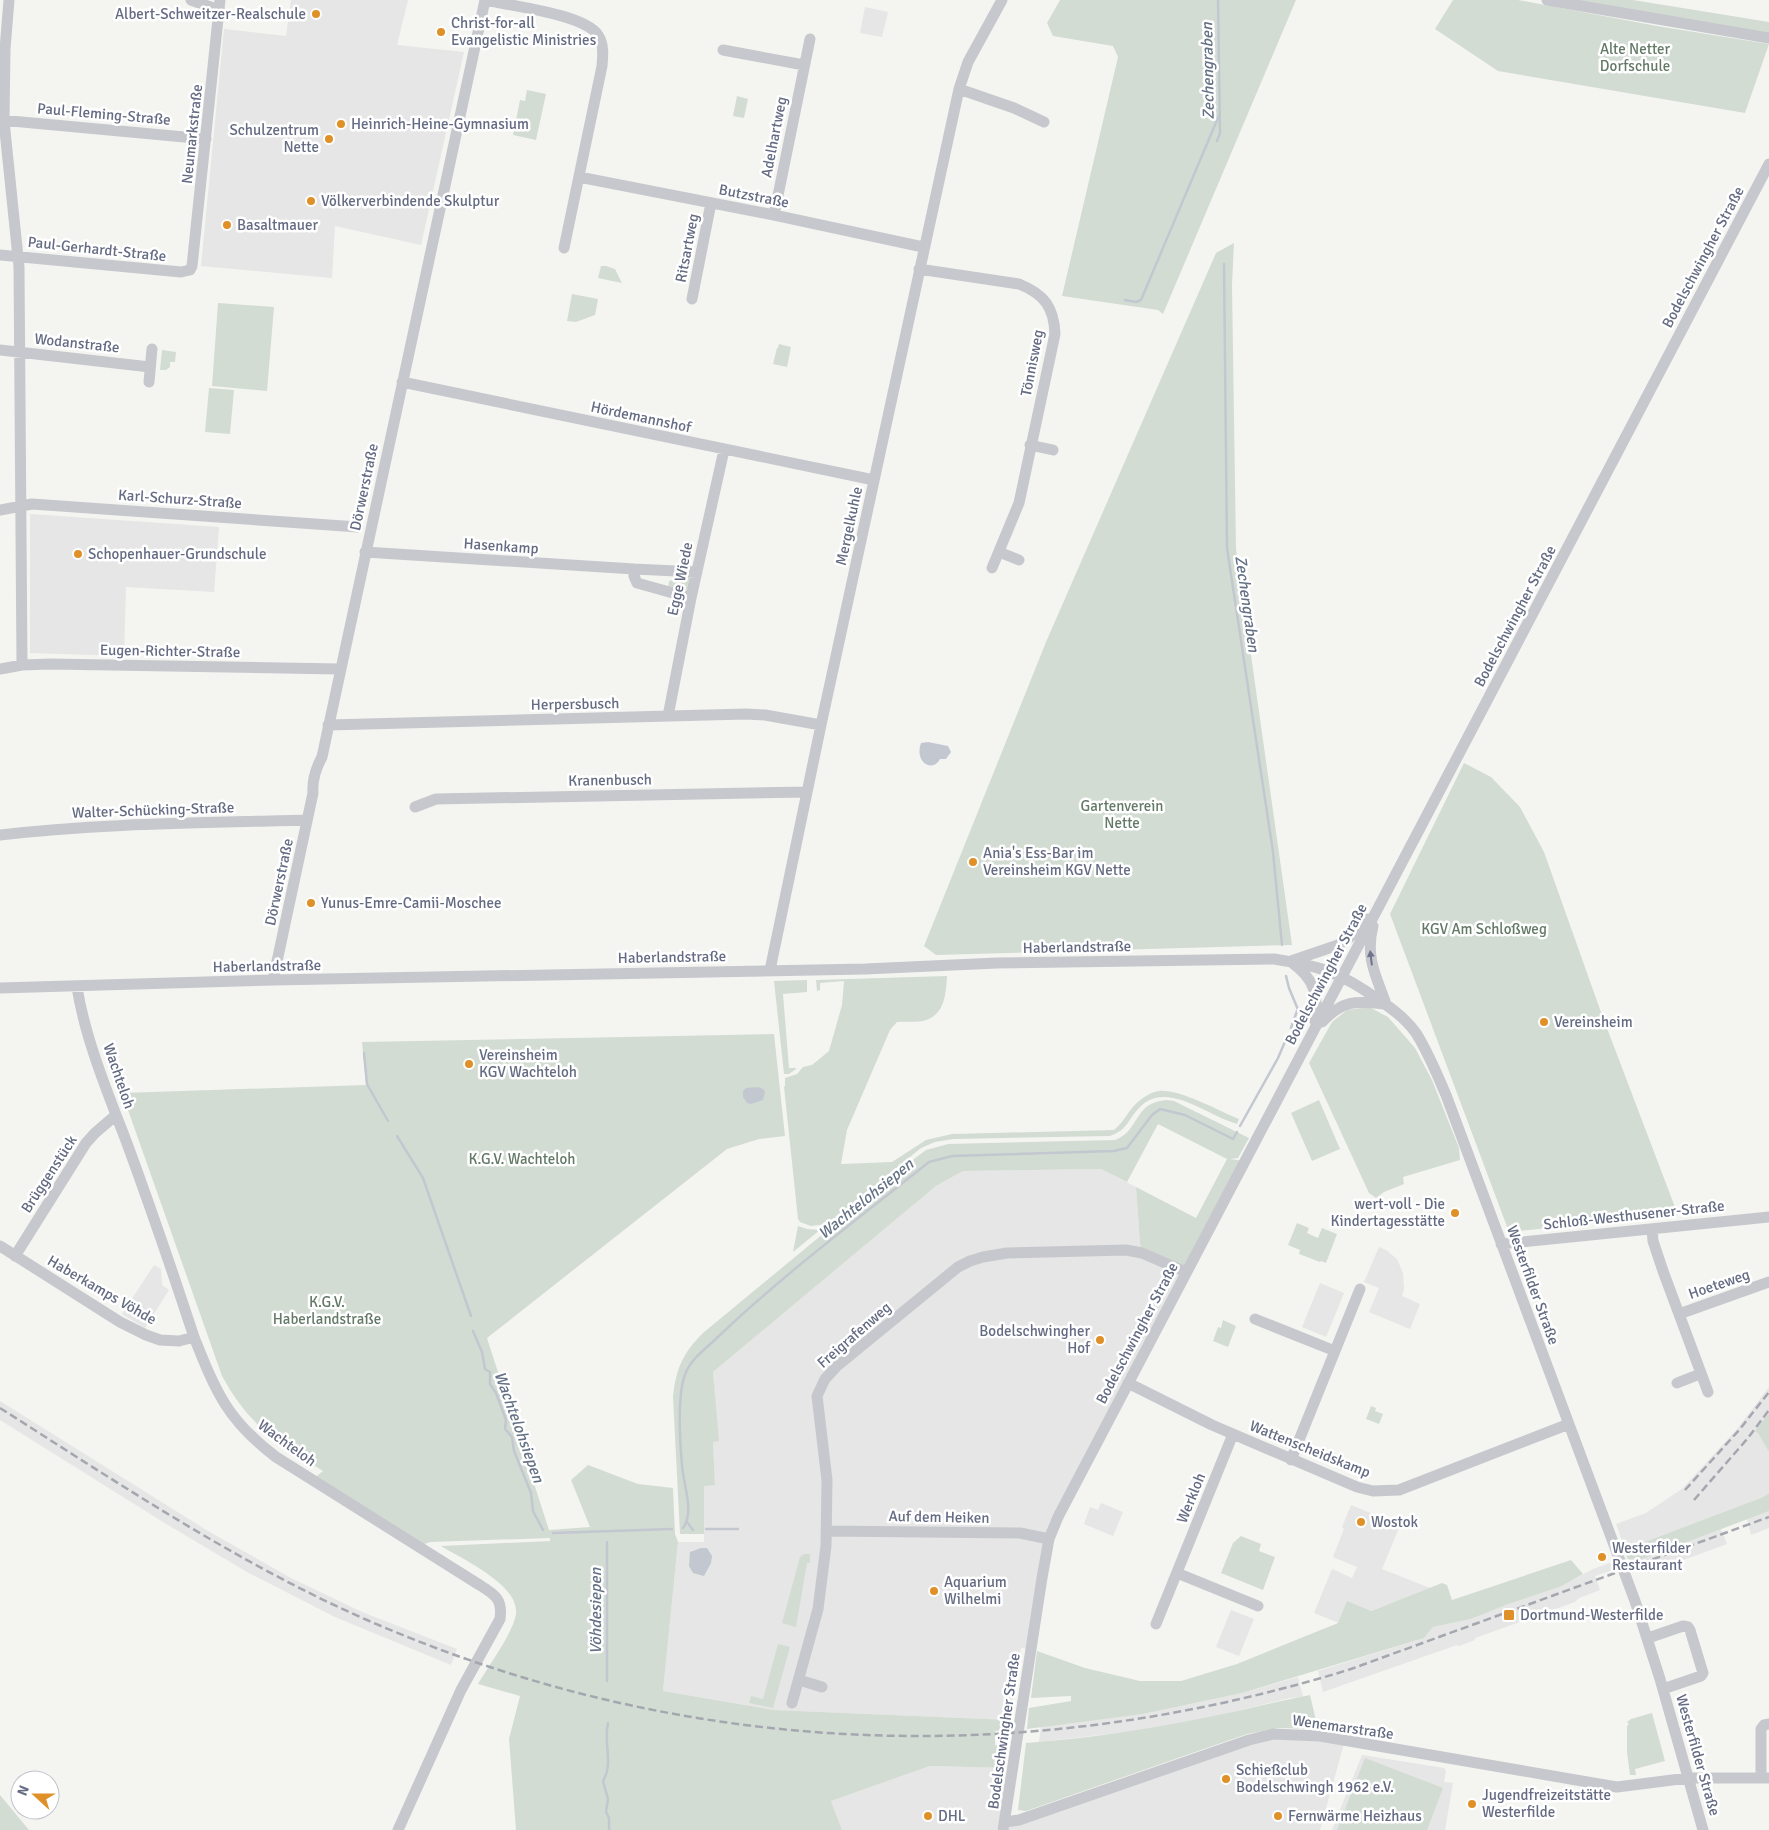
<svg xmlns="http://www.w3.org/2000/svg" width="1769" height="1830" viewBox="0 0 1769 1830" font-family="Signika,sans-serif">
<rect width="100%" height="100%" fill="#f4f5f1"/>
<path fill="#e5e6e5" d="M291 0H408L397 45 464 52 421 245 335 226 332 278 201 266 224 29 286 36Z
M865 7 888 12 882 37 860 33Z
M30 514 219 527 214 592 126 587 124 656 30 653Z
M1101 1169 1136 1187 1140 1242 1142 1253 1186 1272 1058 1518 1031 1649 1021 1648 1010 1720 774 1710 663 1691 678 1542H704V1485L715 1484 713 1442 718 1441 713 1372 936 1186 963 1171Z
M1379 1247 1386 1250 1397 1259 1403 1273 1404 1289 1402 1296 1420 1304 1410 1329 1369 1312 1379 1288 1364 1282Z
M154 1265 161 1269 162 1285 169 1290 145 1328 122 1314Z
M1320 1283 1344 1293 1326 1337 1302 1327Z
M1769 1387V1413L1756 1431 1758 1432 1769 1452V1493L1763 1497 1629 1548 1626 1551 1616 1524 1646 1513 1682 1489 1737 1429Z
M0 1401 208 1531 289 1577 362 1612 457 1649 451 1665 335 1617 247 1572 163 1522 0 1420Z
M1101 1503 1123 1512 1113 1536 1084 1524 1090 1507 1098 1510Z
M1351 1505 1392 1522 1391 1525 1399 1528 1382 1569 1430 1588 1339 1623 1314 1613 1332 1569 1352 1578 1357 1567 1333 1557 1344 1529 1342 1527Z
M1769 1511V1528L1751 1535 1747 1519Z
M1721 1529 1727 1544 1648 1573 1641 1559Z
M1610 1563 1613 1570 1595 1576 1600 1590 1579 1598 1575 1602 1475 1638V1640L1459 1646 1457 1645 1323 1692 1318 1671 1424 1638 1433 1627 1471 1619 1506 1605 1562 1586 1593 1569Z
M1231 1610 1254 1619 1239 1656 1216 1647Z
M1298 1677 1303 1697 1290 1698 1203 1719 1143 1730 1039 1742 1041 1726 1143 1714 1242 1693Z
M1273 1734 1345 1740 1320 1830H1003L1005 1823 996 1830H842L831 1801 930 1766 1006 1768 1008 1808 1005 1822Z
M1362 1755 1444 1768 1446 1771 1444 1782 1453 1783 1445 1830H1332Z"/>
<path fill="#d3dcd3" d="M1060 0H1296L1163 314 1158 310 1062 296 1118 57 1113 46 1053 36 1047 23Z
M1453 0H1518L1657 26 1769 44 1745 113 1498 71 1435 29Z
M1566 0H1633L1769 22V34Z
M527 90 546 94 536 140 513 135 520 100 525 101Z
M737 96 748 99 744 118 733 116Z
M1234 243 1232 285 1236 549 1292 945 936 955 924 946 1046 642 1216 253Z
M601 266H606L615 269 622 283 598 278Z
M572 294 598 299 595 315 576 322 567 321Z
M218 303 274 307 267 391 212 386Z
M779 344 791 347 787 367 773 364 777 348H778Z
M162 350 176 352 175 362H170V367L166 370H160Z
M209 388 234 390 230 434 205 432Z
M677 574 690 577 691 580 689 589 686 591 668 589 669 581 677 579Z
M1464 763 1491 777 1520 807 1544 852 1602 1015 1678 1215 1509 1232 1390 914Z
M947 976C946 993 945 1014 926 1020 918 1023 906 1021 897 1022L890 1030 847 1130 841 1164 892 1162 926 1140 952 1134 1114 1130C1124 1122 1129 1109 1139 1101 1145 1096 1152 1092 1159 1091 1181 1089 1218 1111 1239 1119L1237 1124C1207 1116 1167 1080 1140 1107 1128 1119 1128 1130 1110 1136L953 1139 935 1142 921 1148 827 1224 811 1226 800 1222 798 1219 784 1087 785 1086V1078L797 1074 803 1067 812 1065 829 1051 842 1005 844 981 820 983V990L817 991 816 980Z
M807 980V992L783 994 789 1068H796V1069L789 1074H784L774 981Z
M1369 1007 1388 1017 1415 1048 1432 1080 1459 1148 1460 1160 1403 1177 1404 1184 1384 1192 1376 1198 1369 1193 1309 1063 1332 1022 1347 1010Z
M774 1034 785 1136 759 1139 727 1149 487 1338 549 1530 590 1527 571 1480 588 1465 638 1484 673 1488 675 1534 678 1542 663 1691 774 1710 1010 1720 1009 1730 995 1731V1745L1008 1744 1006 1768 930 1766 831 1801 842 1830H516L509 1739 520 1696 478 1684C487 1668 515 1630 516 1613 518 1584 462 1559 441 1546L550 1541V1538L430 1542 419 1546 312 1480 323 1471C276 1441 250 1427 222 1376L122 1093 366 1085 362 1042Z
M1167 1100 1174 1101 1249 1138 1238 1158 1230 1159 1244 1161 1186 1272 1142 1253 1140 1243 1136 1187 1196 1218 1227 1159 1158 1124 1127 1182 1101 1169 963 1171 936 1186 713 1372 719 1441 713 1442 715 1485 704 1486V1534H680L673 1397C676 1368 683 1353 703 1333L910 1162 926 1150 948 1144 1115 1140C1140 1131 1133 1102 1167 1100Z
M1319 1100 1340 1149 1312 1161 1291 1113Z
M1297 1223 1309 1228 1307 1233 1318 1238 1322 1228 1337 1234 1326 1263 1321 1261 1320 1262 1299 1254 1300 1250 1288 1245Z
M798 1226 807 1229 820 1230 793 1252Z
M1223 1320 1236 1326 1228 1347 1213 1341 1218 1327 1221 1328Z
M1371 1406 1376 1408 1375 1411 1383 1414 1379 1424 1366 1419Z
M1769 1413V1452L1758 1433 1755 1431Z
M1769 1493V1511L1634 1562 1627 1558 1626 1551 1629 1548 1763 1497Z
M1241 1536 1261 1544 1259 1551 1275 1557 1263 1590 1221 1573 1233 1543Z
M804 1554H810V1563H807L796 1627 782 1623 800 1557Z
M1571 1560 1583 1574 1562 1586 1506 1605 1471 1619 1433 1627 1424 1638 1242 1693 1143 1714 1027 1729 1029 1708 1071 1701V1696L1031 1698 1037 1651 1085 1668 1140 1681H1181L1237 1664 1338 1623 1347 1601 1371 1611 1442 1583 1447 1585 1452 1600Z
M778 1644 790 1647 773 1708 749 1703 751 1696 763 1699Z
M1310 1695 1317 1725 1315 1729 1279 1728 1247 1734 1026 1811 1018 1810 1026 1743C1109 1737 1191 1722 1272 1703 1284 1700 1297 1698 1310 1695Z
M1652 1713 1665 1761 1635 1769 1636 1775H1630L1627 1752V1726L1629 1724 1627 1722 1631 1719Z
M1365 1758 1443 1788 1427 1830H1337Z
M0 1795 29 1830H0Z"/>
<path fill="#c3c7d0" d="M928 742 948 746 951 752 946 759H940C933 773 914 763 921 743Z
M746 1088C753 1088 762 1085 765 1092L763 1100 751 1104 747 1103 743 1097V1091Z
M701 1548H707L712 1556 711 1563 704 1576 693 1573 689 1566 690 1552Z"/>
<g fill="none" stroke-linecap="round" stroke-linejoin="round">
<path stroke="#c3c7d0" stroke-width="2.5" d="M1217 141 1220 133 1218 0
M1224 264 1227 548 1273 852 1282 945
M1125 300 1136 302 1141 300 1220 113
M1286 976 1289 988 1299 1012
M1291 1028 1297 1011
M364 1053 367 1084 388 1121
M1240 1126 1278 1058 1287 1037
M397 1136 423 1178 471 1316
M473 1331 482 1352 485 1369 490 1372V1384L496 1393 506 1420 505 1429 512 1437 514 1451 531 1493 533 1511 543 1530
M687 1522 693 1530
M683 1528C695 1512 683 1484 682 1465 680 1443 677 1395 685 1375 690 1359 708 1347 719 1336 785 1273 858 1219 929 1162L952 1156 1114 1151 1127 1148 1152 1115 1160 1109 1185 1115 1233 1139 1237 1132
M706 1529H738
M553 1533 672 1529
M607 1542V1681
M608 1723C603 1743 614 1763 603 1781L608 1799 606 1812 609 1818V1830"/>
<path stroke="#c7c8cd" stroke-width="11" d="M9 0 5 49 4 121 19 267 22 665
M191 0 219 10
M485 0C511 6 584 14 598 35 604 44 603 55 602 66L564 248
M1547 0 1769 38
M723 50 804 65
M959 89 1014 108 1044 122
M0 120 206 139
M579 177 774 215 923 247
M774 215 810 39
M0 255 181 272 190 270 192 266 220 0
M919 269 1019 284C1044 294 1054 307 1055 334L1019 503 992 568
M692 299 711 203
M0 350 150 367
M149 382 152 349
M402 382 874 480
M1030 445 1053 450
M0 510 32 504 358 527
M365 552 634 569
M999 552 1019 560
M691 598 637 583 634 576V569L697 572
M0 669 22 665 51 664 340 669
M668 716 691 598 724 450
M328 725 746 714 765 715 821 725
M415 807 436 799 807 792
M0 835C102 823 205 823 307 820
M1373 926C1365 957 1376 976 1386 1004
M1291 961 1338 945 1349 938 1367 919
M1291 962C1314 978 1319 995 1315 1021
M770 970 821 725 959 89 968 62 1002 0
M273 980 313 793C312 780 316 768 322 757L485 0
M77 987C85 1039 109 1096 128 1146 151 1209 173 1273 194 1337 216 1392 227 1420 276 1457L478 1584C494 1594 503 1598 500 1619L461 1690 398 1830
M0 988 273 980 865 969 997 963 1274 959C1320 966 1340 972 1379 1000 1393 1009 1406 1019 1416 1033 1428 1052 1437 1074 1446 1095L1635 1601 1660 1679 1703 1830
M1322 1022C1343 1000 1354 1001 1384 1004
M1652 1229 1653 1241 1663 1271 1708 1392
M1501 1244 1769 1217
M0 1246 120 1322 146 1335 160 1340 179 1341 194 1337
M15 1256 86 1143 95 1133 116 1115
M1679 1314 1769 1282
M1255 1319 1335 1351
M1128 1383 1212 1425 1357 1487 1373 1491 1399 1490 1569 1424
M1677 1383 1700 1374
M1291 1460 1360 1289
M827 1531 1020 1533 1049 1539
M1177 1573 1258 1606
M1156 1624 1233 1434
M1648 1638 1683 1626 1688 1627 1690 1630 1703 1673 1701 1676 1663 1689
M799 1680 822 1687
M792 1703 818 1609 826 1546 827 1480 817 1396 825 1379 837 1366 958 1267 970 1261 983 1257 1007 1253 1126 1250 1142 1253 1186 1272
M1761 1778V1729L1764 1725 1769 1724
M1005 1822 1019 1820 1249 1740 1273 1734 1320 1736 1617 1787 1688 1778H1769
M1003 1830 1042 1578 1049 1539 1058 1517 1769 164"/>
<path stroke="#a5a7af" stroke-width="2.5" stroke-dasharray="8 4" stroke-linecap="butt" d="M0 1408C118 1483 239 1564 367 1620 683 1758 1023 1771 1351 1669L1769 1517
M1685 1490 1740 1429 1769 1392
M1694 1500 1748 1438 1769 1410"/>
</g>
<defs><path id="oneway-solid" d="M-6-.8H1V-3.2L6.5 0L1 3.2V.8H-6Z" transform="scale(1.25)"/></defs>
<use fill="#6e748a" href="#oneway-solid" transform="translate(1371 958) rotate(-97)"/>
<g fill="#df9027" stroke="#fff" stroke-width="2">
<circle cx="316" cy="14" r="5"/>
<circle cx="441" cy="32" r="5"/>
<circle cx="341" cy="124" r="5"/>
<circle cx="329" cy="139" r="5"/>
<circle cx="311" cy="201" r="5"/>
<circle cx="227" cy="225" r="5"/>
<circle cx="78" cy="554" r="5"/>
<circle cx="973" cy="862" r="5"/>
<circle cx="311" cy="903" r="5"/>
<circle cx="1544" cy="1022" r="5"/>
<circle cx="469" cy="1064" r="5"/>
<circle cx="1455" cy="1213" r="5"/>
<circle cx="1100" cy="1340" r="5"/>
<circle cx="1361" cy="1522" r="5"/>
<circle cx="1602" cy="1557" r="5"/>
<circle cx="934" cy="1591" r="5"/>
<rect x="1503" y="1609" width="12" height="12" rx="2.5"/>
<circle cx="1226" cy="1779" r="5"/>
<circle cx="1472" cy="1804" r="5"/>
<circle cx="928" cy="1816" r="5"/>
<circle cx="1278" cy="1816" r="5"/>
</g>
<g text-anchor="middle" dominant-baseline="central" stroke-width="5" stroke-linejoin="round" paint-order="stroke">
<g font-size="15" fill="#646b82" stroke="#fff" text-anchor="start">
<text x="306" y="14" text-anchor="end">Albert-Schweitzer-Realschule</text>
<text x="451" y="23">Christ-for-all<tspan x="451" dy="17">Evangelistic Ministries</tspan></text>
<text x="351" y="124">Heinrich-Heine-Gymnasium</text>
<text x="319" y="130" text-anchor="end">Schulzentrum<tspan x="319" dy="17">Nette</tspan></text>
<text x="321" y="201">Völkerverbindende Skulptur</text>
<text x="237" y="225">Basaltmauer</text>
<text x="88" y="554">Schopenhauer-Grundschule</text>
<text x="983" y="853">Ania's Ess-Bar im<tspan x="983" dy="17">Vereinsheim KGV Nette</tspan></text>
<text x="321" y="903">Yunus-Emre-Camii-Moschee</text>
<text x="1554" y="1022">Vereinsheim</text>
<text x="479" y="1055">Vereinsheim<tspan x="479" dy="17">KGV Wachteloh</tspan></text>
<text x="1445" y="1204" text-anchor="end">wert-voll - Die<tspan x="1445" dy="17">Kindertagesstätte</tspan></text>
<text x="1090" y="1331" text-anchor="end">Bodelschwingher<tspan x="1090" dy="17">Hof</tspan></text>
<text x="1371" y="1522">Wostok</text>
<text x="1612" y="1548">Westerfilder<tspan x="1612" dy="17">Restaurant</tspan></text>
<text x="944" y="1582">Aquarium<tspan x="944" dy="17">Wilhelmi</tspan></text>
<text x="1520" y="1615">Dortmund-Westerfilde</text>
<text x="1236" y="1770">Schießclub<tspan x="1236" dy="17">Bodelschwingh 1962 e.V.</tspan></text>
<text x="1482" y="1795">Jugendfreizeitstätte<tspan x="1482" dy="17">Westerfilde</tspan></text>
<text x="938" y="1816">DHL</text>
<text x="1288" y="1816">Fernwärme Heizhaus</text>
</g>
<g font-size="15" fill="#637966" stroke="#fff">
<text x="1635" y="49">Alte Netter<tspan x="1635" dy="17">Dorfschule</tspan></text>
<text x="1122" y="806">Gartenverein<tspan x="1122" dy="17">Nette</tspan></text>
<text x="1484" y="929">KGV Am Schloßweg</text>
<text x="522" y="1159">K.G.V. Wachteloh</text>
<text x="327" y="1302">K.G.V.<tspan x="327" dy="17">Haberlandstraße</tspan></text>
</g>
<g font-size="15" fill="#646b82" stroke="#fff">
<text transform="translate(104 114) rotate(5)">Paul-Fleming-Straße</text>
<text transform="translate(192 134) rotate(-84)">Neumarkstraße</text>
<text transform="translate(774 137) rotate(-79)">Adelhartweg</text>
<text transform="translate(754 196) rotate(11)">Butzstraße</text>
<text transform="translate(687 248) rotate(-79)">Ritsartweg</text>
<text transform="translate(97 249) rotate(6)">Paul-Gerhardt-Straße</text>
<text transform="translate(1703 257) rotate(-62)">Bodelschwingher Straße</text>
<text transform="translate(77 343) rotate(6)">Wodanstraße</text>
<text transform="translate(1032 363) rotate(-79)">Tönnisweg</text>
<text transform="translate(641 417) rotate(12)">Hördemannshof</text>
<text transform="translate(364 487) rotate(-78)">Dörwerstraße</text>
<text transform="translate(180 499) rotate(4)">Karl-Schurz-Straße</text>
<text transform="translate(849 526) rotate(-78)">Mergelkuhle</text>
<text transform="translate(501 546) rotate(4)">Hasenkamp</text>
<text transform="translate(680 579) rotate(-78)">Egge Wiede</text>
<text transform="translate(1515 616) rotate(-62)">Bodelschwingher Straße</text>
<text transform="translate(170 651) rotate(1)">Eugen-Richter-Straße</text>
<text transform="translate(575 704) rotate(-1)">Herpersbusch</text>
<text transform="translate(610 780) rotate(-1)">Kranenbusch</text>
<text transform="translate(153 810) rotate(-2)">Walter-Schücking-Straße</text>
<text transform="translate(279 882) rotate(-78)">Dörwerstraße</text>
<text transform="translate(1077 947) rotate(-1)">Haberlandstraße</text>
<text transform="translate(672 957) rotate(-1)">Haberlandstraße</text>
<text transform="translate(267 966) rotate(-1)">Haberlandstraße</text>
<text transform="translate(1326 974) rotate(-62)">Bodelschwingher Straße</text>
<text transform="translate(119 1076) rotate(71)">Wachteloh</text>
<text transform="translate(49 1174) rotate(-57)">Brüggenstück</text>
<text transform="translate(1634 1215) rotate(-6)">Schloß-Westhusener-Straße</text>
<text transform="translate(1719 1284) rotate(-19)">Hoeteweg</text>
<text transform="translate(1533 1285) rotate(70)">Westerfilder Straße</text>
<text transform="translate(102 1290) rotate(30)">Haberkamps Vöhde</text>
<text transform="translate(1137 1333) rotate(-62)">Bodelschwingher Straße</text>
<text transform="translate(854 1335) rotate(-41)">Freigrafenweg</text>
<text transform="translate(287 1443) rotate(36)">Wachteloh</text>
<text transform="translate(1310 1449) rotate(22)">Wattenscheidskamp</text>
<text transform="translate(1191 1498) rotate(-68)">Werkloh</text>
<text transform="translate(939 1517) rotate(1)">Auf dem Heiken</text>
<text transform="translate(1343 1727) rotate(8)">Wenemarstraße</text>
<text transform="translate(1004 1731) rotate(-82)">Bodelschwingher Straße</text>
<text transform="translate(1698 1755) rotate(74)">Westerfilder Straße</text>
</g>
<g font-size="16" font-style="italic" fill="#657285" stroke="#fff">
<text transform="translate(1208 71) rotate(-91)">Zechengraben</text>
<text transform="translate(1247 604) rotate(82)">Zechengraben</text>
<text transform="translate(866 1199) rotate(-39)">Wachtelohsiepen</text>
<text transform="translate(519 1427) rotate(70)">Wachtelohsiepen</text>
<text transform="translate(596 1611) rotate(-90)">Vöhdesiepen</text>
</g>
</g>
<g transform="translate(35 1795) rotate(291)"><circle r="24" fill="#ffffff" stroke="#c1c4cd"/>
<path d="M0-4L9 19L0 12L-9 19Z" fill="#df9027"/>
<text y="-8" font-size="14" font-weight="bold" text-anchor="middle" fill="#646b82">N</text>
</g>
</svg>
